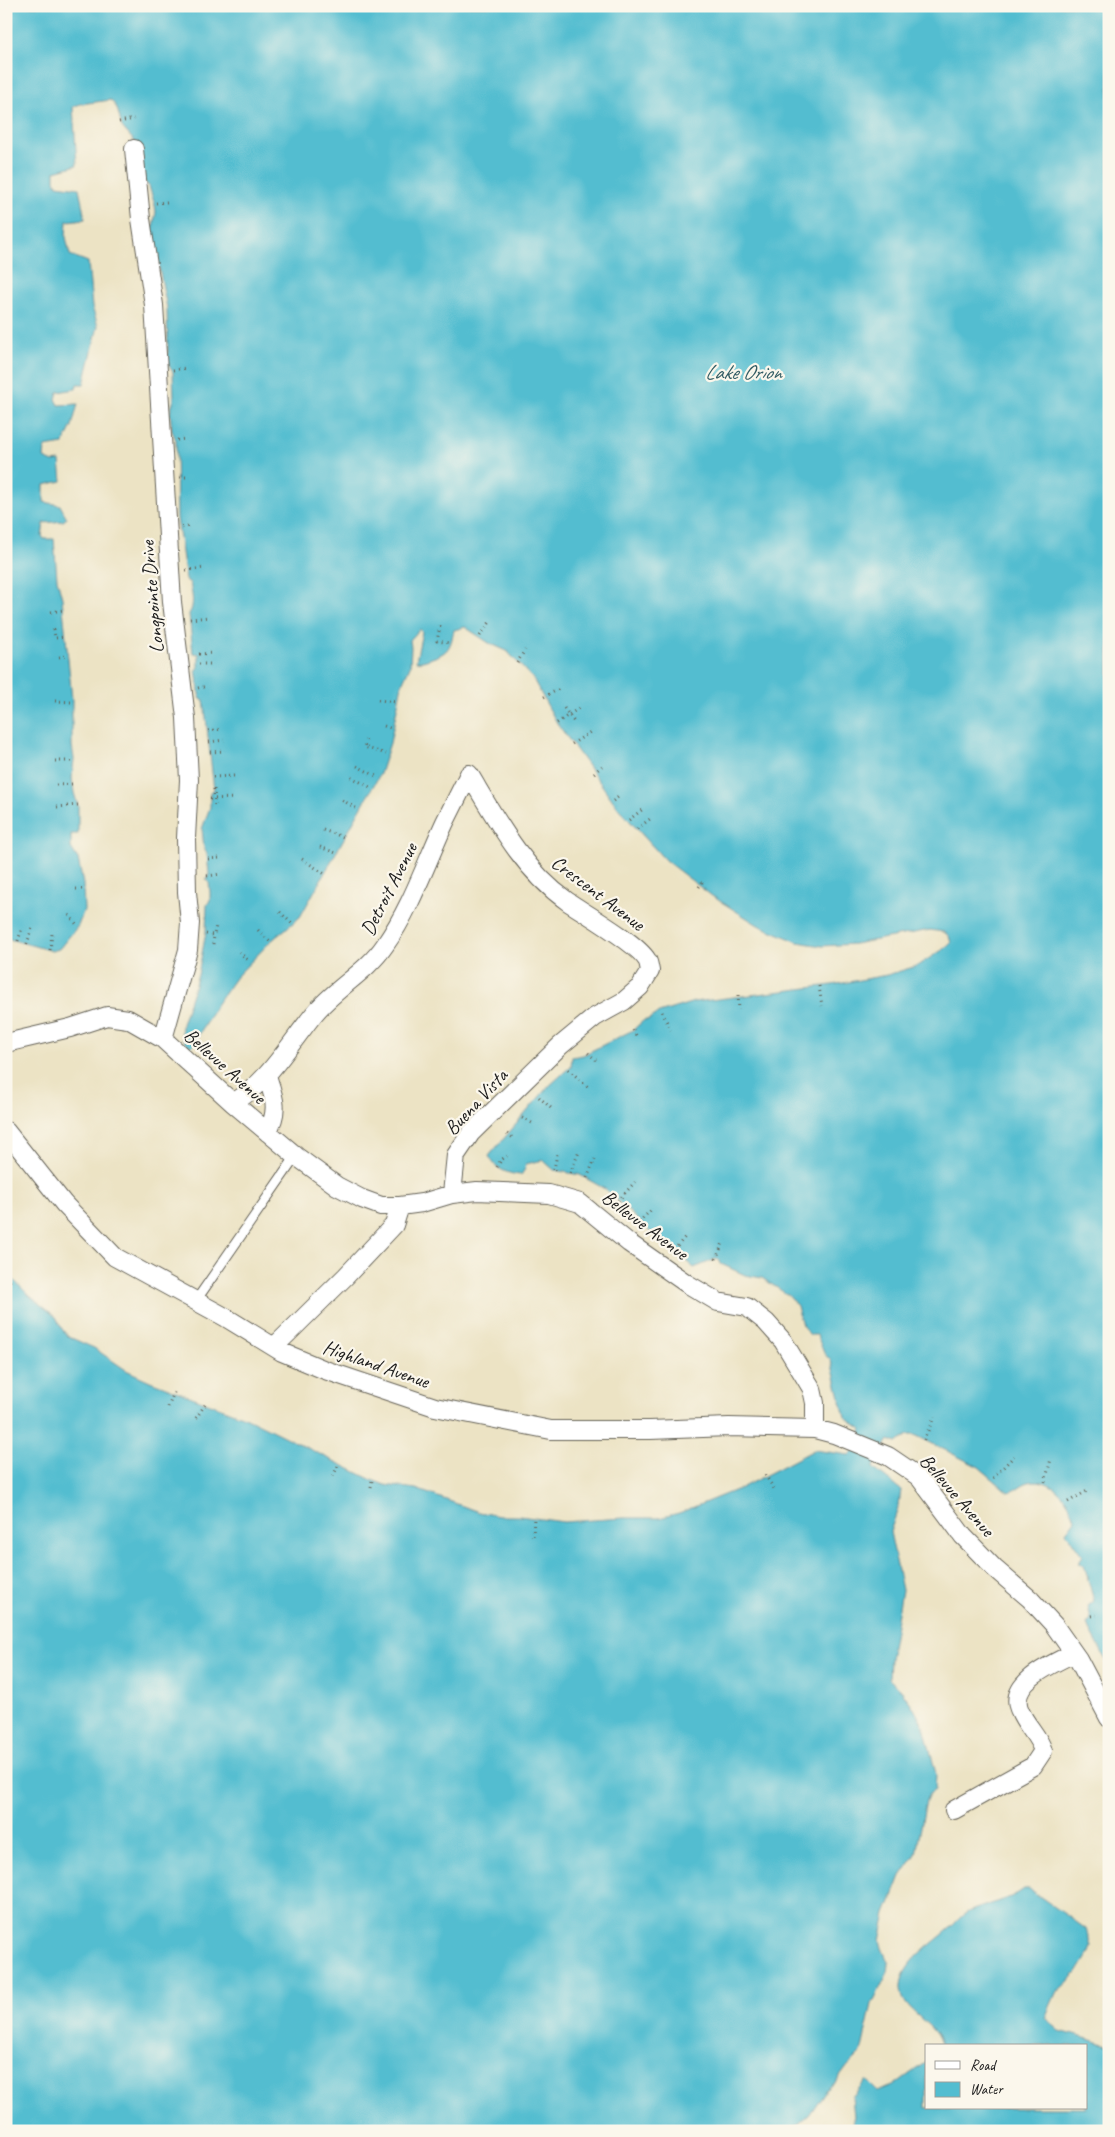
<svg xmlns="http://www.w3.org/2000/svg" width="1115" height="2137" viewBox="0 0 1115 2137" font-family="Caveat,sans-serif">
<rect width="100%" height="100%" fill="#fbf7ec"/>
<filter id="ink" filterUnits="userSpaceOnUse"><feTurbulence type="fractalNoise" baseFrequency=".02" numOctaves="2"/><feDisplacementMap in="SourceGraphic" scale="10" xChannelSelector="R" yChannelSelector="G"/><feConvolveMatrix kernelMatrix="1 2 1 2 8 2 1 2 1" color-interpolation-filters="sRGB"/></filter>
<filter id="wash" filterUnits="userSpaceOnUse"><feTurbulence type="fractalNoise" baseFrequency=".0096" numOctaves="4" result="noise"/><feDisplacementMap in="SourceGraphic" scale="20" xChannelSelector="R" yChannelSelector="G"/><feGaussianBlur stdDeviation="1.12" result="paint"/><feColorMatrix in="noise" values="0 0 0 0 0 0 0 0 0 0 0 0 0 0 0 0 0 1.4 0 .05"/><feComposite in="paint" operator="in"/></filter>
<g filter="url(#wash)">
<rect width="100%" height="100%" fill="#ece3c4"/>
<path fill="#53bdd0" stroke="#386c76" d="M6 6H1109V1665L1087 1624 1091 1619 1088 1606 1094 1601 1084 1565 1080 1564 1079 1561 1082 1555 1066 1532 1075 1520C1071 1500 1051 1476 1029 1482 1021 1484 1016 1491 1008 1492L979 1467 915 1435H908L897 1443 889 1440 887 1443 873 1468 901 1490 899 1505 890 1532 902 1590 890 1659 889 1679 901 1690 912 1705 924 1727 936 1774 935 1790 929 1794 926 1800 916 1854 901 1876 886 1914 880 1940 882 1948 889 1964 888 1972 872 2004 861 2053 847 2067 836 2082 826 2090 809 2115 790 2131H6V1273L31 1297 56 1317 62 1329 69 1337 94 1348 126 1370 150 1381 247 1418 372 1480 385 1485 416 1489 479 1512 499 1516H519L564 1522 623 1518H659L679 1513 741 1488 814 1450 849 1455 854 1450 862 1429 845 1417 831 1361 824 1353 817 1335H810L802 1325 797 1306 788 1295 762 1278 745 1275 721 1264 720 1260 716 1259 694 1268 674 1250 671 1251 605 1189 580 1175 554 1170 543 1160 526 1164 525 1169 521 1175C507 1174 495 1169 489 1156L547 1088 571 1066 572 1057 583 1055 633 1030 644 1020H648L659 1013 694 1002 832 985 887 975 917 966 947 947 951 943 949 936 944 932 930 930 854 944 822 946 798 942 758 925 712 896 666 861 619 809 557 723 533 679 507 651 489 643 465 627 454 630C450 648 449 652 432 658 426 660 422 662 416 661L422 632 420 629 410 640 411 647 410 666 402 684 390 743 380 774 300 917 271 941 235 978 216 1005 193 1045 191 1047C182 1042 181 1034 182 1024L198 975 206 932 207 905 210 900V892L209 882 206 880 209 874 207 854 204 848 202 829 210 807V792L214 790 204 700 200 698 196 669 199 667V654L193 653 189 614C195 606 192 593 190 583L186 580 177 518 176 440 172 431 170 412 174 399 173 372 169 366 168 359 167 308 152 232 156 212 155 205 149 186 143 181 135 142 122 127 117 108 111 100 80 104 73 107 77 165 55 171V180L57 185 79 188 85 219 67 221 66 237 70 255 88 262 92 307 98 326 84 384H77L76 389 58 392 56 399 59 405 78 404 72 426 63 444 45 447 44 458 53 462 60 461 62 481 44 485V502L60 505 67 518 63 521 44 523 42 536 44 539H54L57 579 62 598 72 699V746L74 759 72 778 74 793 78 806V834H71V848L78 859 83 884 84 910 78 926 59 949 52 951 6 938Z
M1024 1889H1029L1086 1929 1091 1947 1088 1955 1077 1973 1056 1993 1045 2018 1060 2031 1109 2045V2131H850L854 2116 852 2097 866 2080 878 2092 893 2086 926 2062V2108H1086V2046H941C937 2024 907 2014 902 1995 894 1967 932 1945 948 1930 955 1924 959 1917 968 1912 986 1904 1009 1901 1024 1889Z"/>
</g>
<g filter="url(#ink)">
<g fill="none" stroke-linecap="round" stroke-linejoin="round">
<defs>
<path id="service" d="M195 1302 296 1156"/>
<path id="minor" d="M134 149 141 219 154 305 172 602 186 718 189 780 186 838 187 892 190 923 188 950 163 1039
M6 1043 70 1028 107 1016 128 1019 163 1039 233 1103 296 1156 337 1186 362 1199 381 1206H400
M267 1076C274 1097 280 1111 267 1132
M233 1103C268 1082 289 1045 314 1014 335 988 366 973 385 945 411 908 426 863 445 822 453 806 461 790 469 774
M6 1131 64 1204 115 1257 225 1317 282 1352 325 1370 435 1407 551 1430H650L729 1427 815 1429 834 1434 888 1456 919 1477 963 1536 994 1568 1030 1599 1054 1625 1078 1659 1109 1718
M452 1194 477 1191 549 1194 580 1203 629 1243 686 1283 718 1302 747 1307 766 1322 783 1341 812 1389 815 1403V1429
M274 1347 346 1276 394 1225 400 1206 422 1203 452 1194 456 1155 471 1133 560 1046 595 1017 624 1001 640 987 650 971C649 967 649 963 647 960 637 943 586 914 567 901 523 870 496 819 469 774
M954 1810 1033 1766 1043 1751C1039 1736 1026 1726 1020 1711 1006 1683 1054 1663 1074 1653"/>
</defs>
<use href="#service" stroke="#656257" stroke-width="11"/>
<use href="#minor" stroke="#656257" stroke-width="20"/>
<path stroke="#656257" stroke-width="3" stroke-dasharray="1 4" stroke-linecap="butt" d="M119 122 134 119
M156 203 167 202
M173 370 186 368
M177 440 186 439
M180 477H189
M182 527 189 526
M186 570 205 568
M51 612 63 610
M190 619 209 617
M440 626 437 641 450 643
M54 629 55 638 65 637
M480 636 490 622
M199 654 213 653
M59 657 67 656
M517 663 525 650
M199 664H213
M198 688 207 686
M544 697 561 688
M378 700 397 702
M55 701 72 702
M564 708 574 722
M557 723 579 708
M384 726 393 729
M208 731 222 729
M366 740 364 747 386 754
M209 742 224 740
M572 744 592 731
M210 752 225 751
M55 761H74
M357 766 378 777
M594 773 602 766
M213 777 234 776
M351 777 372 788
M56 785 73 784
M214 789 215 807
M210 799 235 798
M342 800 359 810
M613 801 621 795
M57 807 78 805
M629 820 643 809
M637 829 650 819
M323 830 343 837
M320 847 336 853
M208 859 220 858
M302 859 325 874
M207 876 221 874
M699 887 703 881
M76 889H83
M280 912 292 924
M69 915 78 926
M258 930 270 942
M206 934 214 935 216 926
M18 941 22 928
M27 944 32 928
M213 944 214 935
M50 950 52 934
M239 952 250 962
M819 986 822 1006
M738 995 739 1010
M662 1012 671 1030
M633 1030 637 1037
M588 1053 596 1060
M568 1069 588 1087
M539 1097 553 1110
M522 1118 532 1123
M507 1134 513 1138
M497 1167 501 1160 507 1156
M554 1170 557 1154
M570 1173 579 1152
M587 1178 595 1159
M618 1201 635 1182
M639 1222 652 1209
M674 1250 685 1237
M716 1259 723 1243
M6 1284 12 1279
M168 1407 175 1390
M196 1418 207 1402
M924 1440 934 1417
M765 1475 775 1490
M333 1476 339 1464
M993 1478 1014 1456
M1045 1482 1051 1459
M371 1487 372 1480
M1068 1502 1087 1491
M533 1536 534 1518
M1091 1616 1096 1615"/>
<use href="#service" stroke="#fff" stroke-width="9"/>
<use href="#minor" stroke="#fff" stroke-width="18"/>
</g>
</g>
<g text-anchor="middle" dominant-baseline="central" stroke-width="4.5" stroke-linejoin="round" paint-order="stroke">
<g font-size="20" fill="#1c1c1c" stroke="#fbf7ec">
<text transform="translate(152 597) rotate(-95)">Longpointe Drive</text>
<text transform="translate(389 889) rotate(-63)">Detroit Avenue</text>
<text transform="translate(598 893) rotate(37)">Crescent Avenue</text>
<text transform="translate(225 1066) rotate(42)">Bellevue Avenue</text>
<text transform="translate(476 1102) rotate(-47)">Buena Vista</text>
<text transform="translate(645 1225) rotate(37)">Bellevue Avenue</text>
<text transform="translate(376 1364) rotate(19)">Highland Avenue</text>
<text transform="translate(957 1495) rotate(49)">Bellevue Avenue</text>
</g>
<g font-size="21" font-style="italic" fill="#325c64" stroke="#fbf7ec">
<text x="743" y="372">Lake Orion</text>
</g>
</g>
<rect width="1115" height="2137" fill="none" stroke="#fbf7ec" stroke-width="25"/>
<rect x="925" y="2044" width="162" height="65" fill="#fbf7ec" stroke="#a29f99"/>
<rect x="935" y="2061" width="25" height="8" fill="#ffffff" stroke="#a29f99"/>
<text x="970" y="2070" font-size="15" fill="#1c1c1c">Road</text>
<rect x="935" y="2082" width="25" height="15" fill="#53bdd0" stroke="#a29f99"/>
<text x="970" y="2094" font-size="15" fill="#1c1c1c">Water</text>
</svg>
